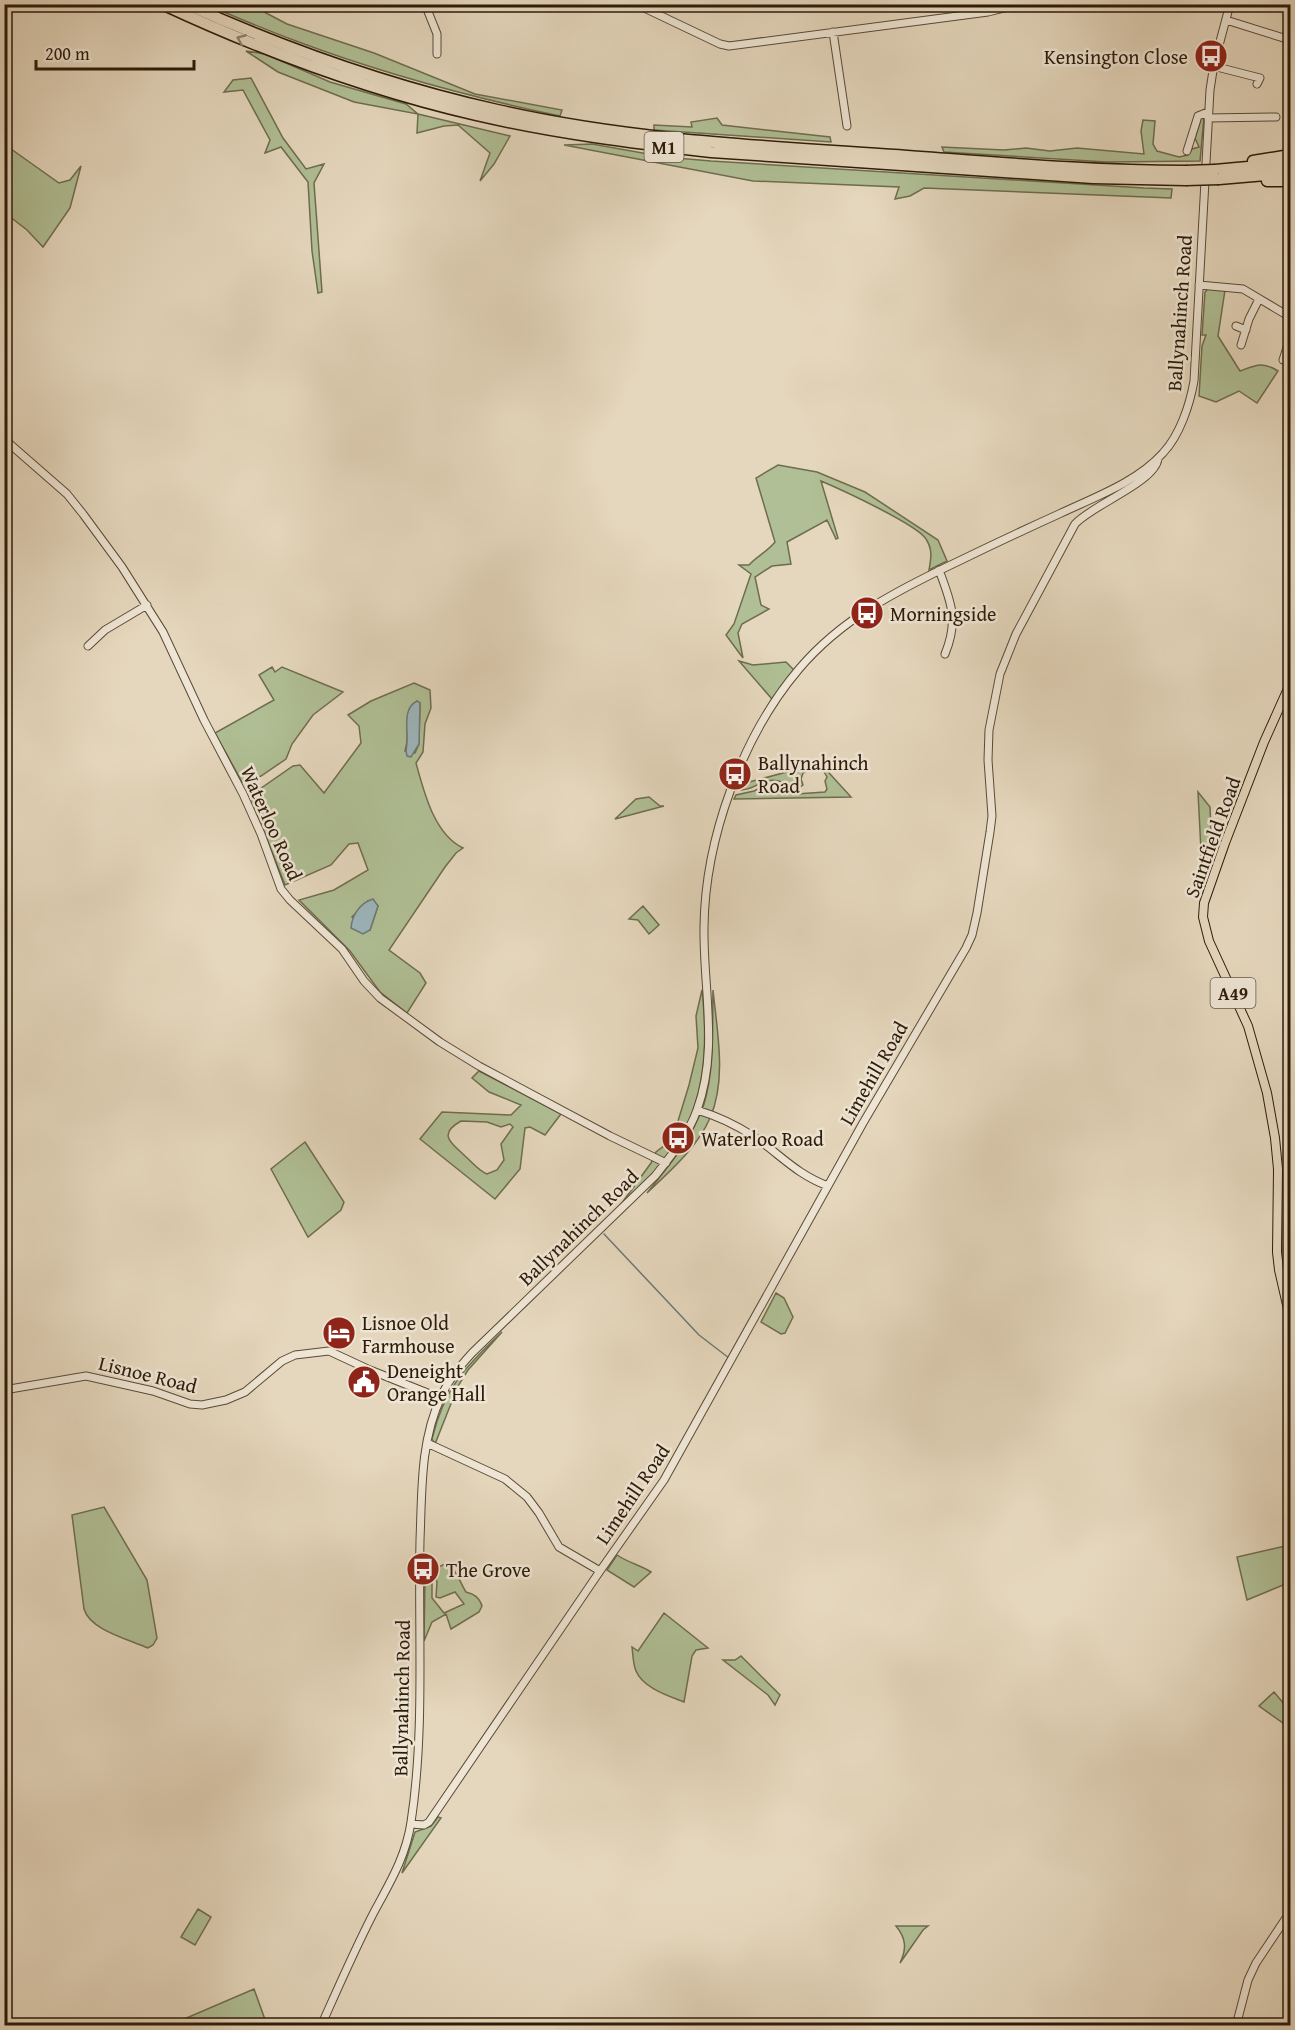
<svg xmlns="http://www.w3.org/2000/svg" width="1295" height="2030" viewBox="0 0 1295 2030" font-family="'Gentium Book Plus',serif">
<rect width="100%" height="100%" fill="#e5d7bd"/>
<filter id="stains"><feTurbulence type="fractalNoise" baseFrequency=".00333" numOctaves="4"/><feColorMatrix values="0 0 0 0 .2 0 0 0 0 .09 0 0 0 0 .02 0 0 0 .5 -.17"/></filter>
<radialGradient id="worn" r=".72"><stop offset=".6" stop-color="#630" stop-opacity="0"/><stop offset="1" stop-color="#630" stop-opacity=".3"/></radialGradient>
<path fill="#b0bf95" stroke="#6e6d4f" stroke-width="1.5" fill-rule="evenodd" d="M207 5H251L287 24 374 53 475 94 562 110 560 116C470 97 381 73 296 41 266 30 236 17 207 5Z
M246 51 265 54 330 82 406 104 418 114 510 136 494 164 480 181 490 153 458 125 444 126 417 133 418 114 354 102 278 72Z
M251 78 283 138 306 169 324 164 314 183 322 292 318 293 312 251 308 182 281 147 265 153 270 140 243 90 224 92 233 80Z
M1202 116 1204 117 1200 161 1107 162 944 152 942 147 1004 150 1026 148 1050 151 1077 148 1144 154 1141 131 1143 120 1155 121 1153 144 1157 151 1179 157 1188 155 1192 149 1199 147 1195 138Z
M717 118 722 125 830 137 831 142 654 130V125L692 127 691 122Z
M4 144 59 183 70 180 81 166 70 208 43 247 27 230 5 213Z
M592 144 665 157 711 161 1144 188 1172 189 1171 198 924 188 910 196 895 199 899 187 753 181 564 145Z
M1208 289 1225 290 1218 336 1240 371C1256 365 1262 361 1278 371L1257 403 1239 391 1216 402 1199 396 1202 346 1206 335H1202L1205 292Z
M778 465 817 472 865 492 938 540 947 561 929 570C931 558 933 550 926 539 918 525 840 489 821 481L838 538 836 539 827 520 787 542 791 564 772 566 755 577 761 605 769 609 742 624 738 633 743 658 726 635 734 624 751 574 739 565H749C757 556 767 552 775 542L756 478Z
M739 661 753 665 786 662 794 670 772 699Z
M272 667 275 672 282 667 343 692 313 715 292 744 286 759 261 776 242 782 215 733 274 700 259 675Z
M414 683 430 690 431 708 425 724 423 752 416 763C424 792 434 834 463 848L456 853 445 867 389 950 420 973 426 983 407 1013 380 992 350 951 299 900 334 890 368 870 358 843 349 844 331 865 285 885 252 801 257 791 293 766 300 765 324 793 361 743 359 726 348 715 371 701ZM417 701 420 703 419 744 415 753 405 751C412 730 399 721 417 701ZM368 901 378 906 370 930 352 917Z
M820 763 851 797 734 799 736 795 754 791 768 784 786 787 796 794 825 792 827 789 825 781 827 777 823 770H809L803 773 801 779 803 785 797 789C787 784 776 777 764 782 755 785 751 790 741 790L740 787 742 784Z
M1198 792 1210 807 1211 833 1221 845 1203 890Z
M649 797 660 806H664L615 819 636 799Z
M643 906 659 925 649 934 638 920 629 919Z
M702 990C708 1044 706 1103 673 1149 658 1171 638 1189 619 1207L651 1163 656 1152 665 1145 678 1121 689 1085 698 1048 696 1016Z
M713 990C717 1031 727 1079 710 1118 697 1148 670 1171 647 1193 669 1166 693 1137 704 1104 715 1067 712 1027 713 990Z
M479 1071 561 1114 545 1135 530 1127 525 1128 520 1169 495 1199 420 1139 442 1112 511 1115 521 1105 489 1092 472 1078ZM461 1121 487 1122 501 1127 510 1124 513 1127 501 1144 504 1160 497 1170 487 1174C478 1170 473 1163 465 1156 453 1144 436 1135 461 1121Z
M305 1142 344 1202 341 1210 308 1237 271 1169Z
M776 1293 784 1298 793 1317 785 1333 781 1334 761 1322Z
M502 1332 468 1370 458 1386 435 1444 432 1439C444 1388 465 1367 502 1332Z
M104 1507 147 1580 157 1638 153 1645 148 1648C128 1639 90 1630 84 1609L72 1515Z
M1290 1545V1584L1283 1585 1247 1600 1237 1557Z
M617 1555C629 1563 640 1565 651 1572L634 1587 607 1570Z
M445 1564C456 1567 460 1583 466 1592 474 1594 479 1597 482 1606L479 1612 451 1629 446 1614 432 1622 424 1641 425 1577H432V1598L444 1613 464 1604 455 1592 440 1598 436 1597 437 1582 432 1570Z
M664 1613 708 1648 696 1650 692 1656 684 1702C669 1696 643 1688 636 1671 633 1664 633 1655 632 1647L638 1651Z
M741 1656 780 1695 775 1705 768 1695 723 1660H735Z
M1274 1692 1285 1705 1290 1728 1259 1706Z
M438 1817 441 1818 402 1873 415 1832 431 1826Z
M198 1909 211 1917 195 1945 181 1937Z
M896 1926H928L923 1930 900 1963C907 1949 906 1938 896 1926Z
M254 1989 267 2025H176L177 2022Z"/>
<path fill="#9cb6bd" stroke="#6f7875" stroke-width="1.5" d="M417 701 420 703 419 744 411 757 407 756C405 750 407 748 407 742 408 728 402 709 417 701Z
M373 899 378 906 370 930 363 934 351 928C352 915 360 903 373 899Z"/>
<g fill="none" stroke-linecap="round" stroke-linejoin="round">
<path stroke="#6f7875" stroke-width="1.5" d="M604 1234 699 1335 729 1358"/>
<defs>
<path id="minor" d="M425 4 437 34V54
M636 4 720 44 729 46 988 12 1020 4
M1226 20 1290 40
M833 32 847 126
M1213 66 1260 78 1257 84
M1208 118 1276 117
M1187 151 1198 116 1208 112
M1199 285 1243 289 1290 317
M1236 326 1246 330
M1241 345 1249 319 1259 299
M1283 360 1290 338
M4 439 67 494 83 514 122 567 163 632 204 720 243 794 261 834 281 889 290 900 342 949 364 981 380 998 440 1042 479 1066 610 1136 666 1163
M939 570C951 602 959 620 945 654
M88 646 105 630 147 605
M697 1110C717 1116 736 1125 753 1136 781 1155 796 1174 828 1186
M4 1390 86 1376 153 1391 190 1404 202 1405 226 1400 245 1392 282 1361 295 1355 329 1351 370 1370 440 1398
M427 1443 505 1479 527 1497 539 1513 559 1547 600 1571
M411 1824 424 1825 429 1822 600 1571 664 1480 863 1123 966 948 972 935 977 913 990 832 992 816 988 760 989 730 1000 674 1016 634 1075 524C1092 505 1155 482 1158 459
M321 2026C338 1988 354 1951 373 1914 389 1884 406 1857 411 1822 425 1732 418 1632 420 1540 422 1493 420 1441 441 1397 448 1380 460 1366 472 1353L655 1176C671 1156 688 1135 697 1110 719 1050 703 988 704 927 705 839 742 736 799 669 842 618 900 589 959 561 992 545 1026 529 1059 514 1095 497 1137 482 1163 453 1180 435 1190 404 1194 381L1210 90 1214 64 1230 4
M1236 2026 1248 1980 1256 1963 1290 1912"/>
<path id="major" d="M1290 684 1264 742 1225 843 1204 903 1203 917 1209 941 1248 1026 1267 1093 1275 1138 1278 1169 1277 1252 1279 1270 1290 1318"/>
<path id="highway" d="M162 4C263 51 368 90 476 115 554 133 632 143 711 152L1093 178 1186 180
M186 4C286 49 390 86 497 110 627 140 761 146 894 155 992 162 1089 171 1186 171
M1253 161 1290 155
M1215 170 1290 163
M1219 179 1290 173
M1267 181H1290"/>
</defs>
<use href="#minor" stroke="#5a4a36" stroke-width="9"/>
<use href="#major" stroke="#2c1b09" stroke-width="10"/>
<use href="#highway" stroke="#2c1b09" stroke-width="13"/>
<use href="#minor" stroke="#eee5d4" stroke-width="7"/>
<use href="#major" stroke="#e5d7bd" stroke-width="8"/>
<use href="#highway" stroke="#e5d7bd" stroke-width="10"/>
<defs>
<path id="highway-bridge" d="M1186 171 1215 170
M1186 180 1219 179"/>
</defs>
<use href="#highway-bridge" stroke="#2c1b09" stroke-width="13" stroke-linecap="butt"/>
<use href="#highway-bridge" stroke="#e5d7bd" stroke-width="10"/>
</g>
<defs><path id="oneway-chevron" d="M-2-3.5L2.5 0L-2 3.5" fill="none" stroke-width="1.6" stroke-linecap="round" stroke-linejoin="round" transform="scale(1.5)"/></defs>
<use stroke="#92826c" href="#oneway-chevron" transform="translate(241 39) rotate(-157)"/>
<defs>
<symbol id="bus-disc" viewBox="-11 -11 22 22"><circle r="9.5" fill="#8f2418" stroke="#eee5d4"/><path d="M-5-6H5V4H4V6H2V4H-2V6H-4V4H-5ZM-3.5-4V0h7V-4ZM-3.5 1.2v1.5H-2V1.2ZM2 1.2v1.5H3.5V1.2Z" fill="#fff"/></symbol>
<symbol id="hotel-disc" viewBox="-11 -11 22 22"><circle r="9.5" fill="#8f2418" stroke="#eee5d4"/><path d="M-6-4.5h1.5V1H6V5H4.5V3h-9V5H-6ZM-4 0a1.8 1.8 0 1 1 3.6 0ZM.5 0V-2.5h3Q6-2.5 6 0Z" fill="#fff"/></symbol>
<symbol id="civic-disc" viewBox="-11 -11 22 22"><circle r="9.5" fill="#8f2418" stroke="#eee5d4"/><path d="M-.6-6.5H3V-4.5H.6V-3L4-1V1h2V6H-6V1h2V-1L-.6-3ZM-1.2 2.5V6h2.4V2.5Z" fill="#fff"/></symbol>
</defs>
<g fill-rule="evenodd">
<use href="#bus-disc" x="1192" y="37" width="38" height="38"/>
<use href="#bus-disc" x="848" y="594" width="38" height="38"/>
<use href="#bus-disc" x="716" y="755" width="38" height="38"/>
<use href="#bus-disc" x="659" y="1119" width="38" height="38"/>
<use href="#hotel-disc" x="320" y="1314" width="38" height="38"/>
<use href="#civic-disc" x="345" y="1363" width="38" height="38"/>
<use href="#bus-disc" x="404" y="1550" width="38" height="38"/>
</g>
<g text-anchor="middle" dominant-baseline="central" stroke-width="5" stroke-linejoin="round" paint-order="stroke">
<g fill="#eee5d4" stroke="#665846" stroke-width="1.5">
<rect x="644.5" y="132" width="39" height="30" rx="4.5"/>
<rect x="1210.5" y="978" width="45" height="30" rx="4.5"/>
</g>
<g font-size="18" font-weight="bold" fill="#2c1b09">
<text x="664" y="147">M1</text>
<text x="1233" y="993">A49</text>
</g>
<g font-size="20" fill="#2c1b09" stroke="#eee5d4" text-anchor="start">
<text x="1188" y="56" text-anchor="end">Kensington Close</text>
<text x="890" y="613">Morningside</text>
<text x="758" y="762">Ballynahinch<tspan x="758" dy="23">Road</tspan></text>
<text x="701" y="1138">Waterloo Road</text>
<text x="362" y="1322">Lisnoe Old<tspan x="362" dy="23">Farmhouse</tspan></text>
<text x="387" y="1370">Deneight<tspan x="387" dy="23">Orange Hall</tspan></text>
<text x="446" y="1569">The Grove</text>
</g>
<g font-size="20" fill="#2c1b09" stroke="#eee5d4">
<text transform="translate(1179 313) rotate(-86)">Ballynahinch Road</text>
<text transform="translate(272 823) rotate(66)">Waterloo Road</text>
<text transform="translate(1212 837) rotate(-70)">Saintfield Road</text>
<text transform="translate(873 1073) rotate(-60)">Limehill Road</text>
<text transform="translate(578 1227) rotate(-44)">Ballynahinch Road</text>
<text transform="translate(148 1374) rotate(14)">Lisnoe Road</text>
<text transform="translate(632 1494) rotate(-56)">Limehill Road</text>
<text transform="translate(401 1698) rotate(-89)">Ballynahinch Road</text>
</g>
</g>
<rect width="1295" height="2030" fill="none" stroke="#e5d7bd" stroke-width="24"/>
<rect x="6" y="6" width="1283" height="2018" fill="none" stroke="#2c1b09" stroke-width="3"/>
<rect x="12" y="12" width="1271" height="2006" fill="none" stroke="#2c1b09" stroke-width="1.5"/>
<path d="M36 60v9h158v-9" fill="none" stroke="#2c1b09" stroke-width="3"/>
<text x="45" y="60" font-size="18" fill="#2c1b09" stroke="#eee5d4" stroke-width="4.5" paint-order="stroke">200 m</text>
<rect width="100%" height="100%" filter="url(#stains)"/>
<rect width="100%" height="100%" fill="url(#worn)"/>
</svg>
